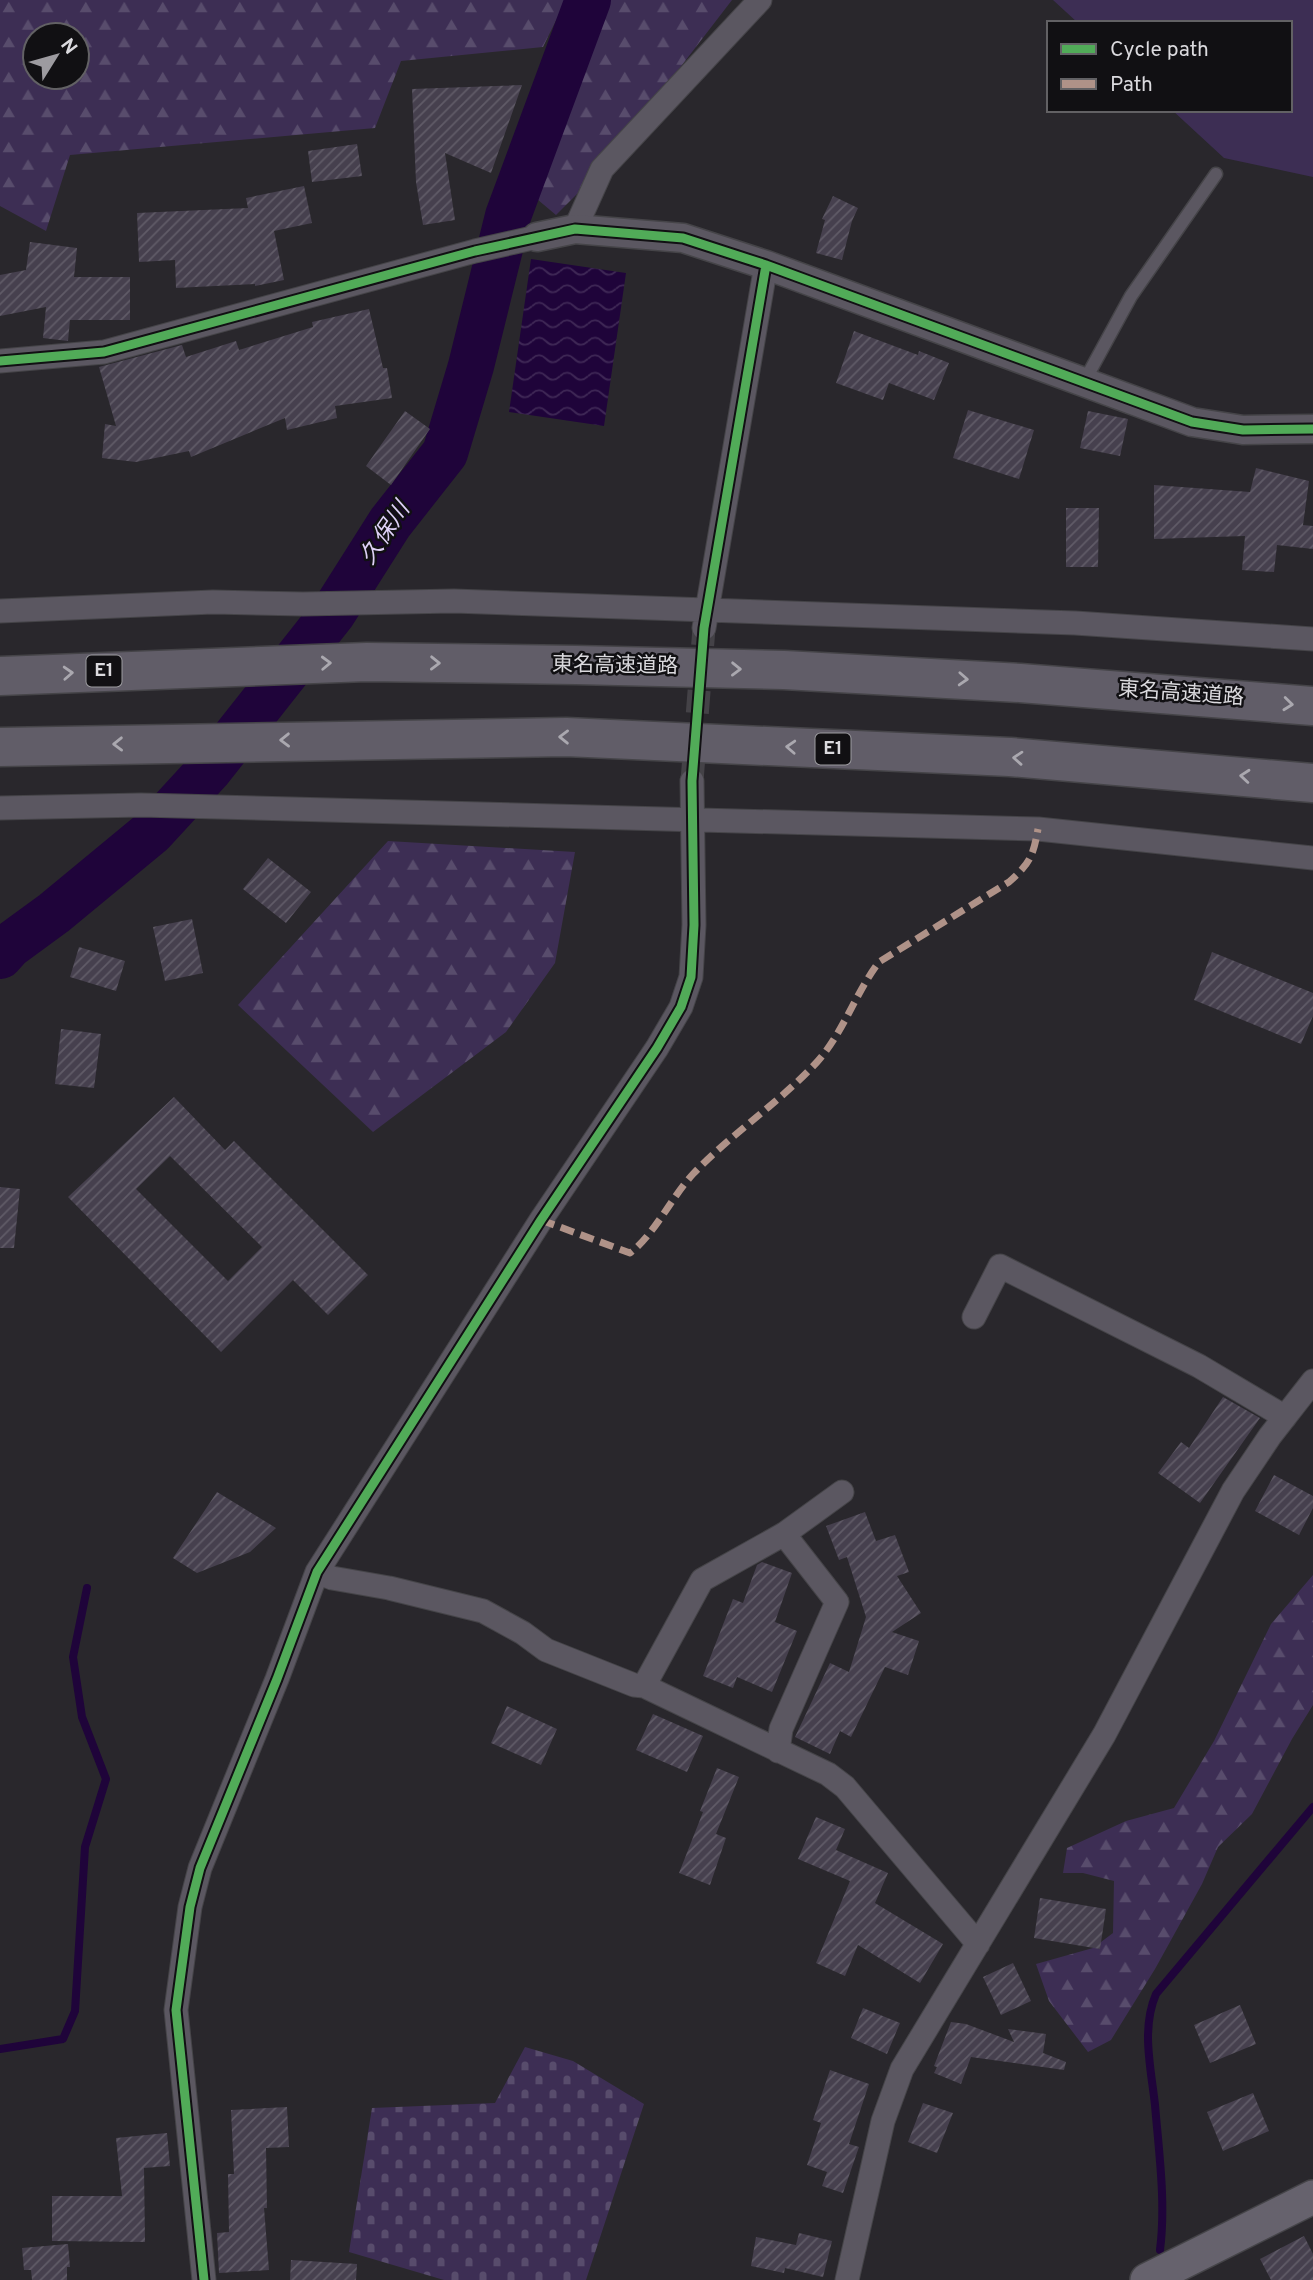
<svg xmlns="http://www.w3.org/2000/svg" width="1313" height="2280" viewBox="0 0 1313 2280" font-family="Overpass,'Noto Sans JP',sans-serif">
<defs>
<pattern id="forest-firs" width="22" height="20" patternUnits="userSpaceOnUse" patternTransform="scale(1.75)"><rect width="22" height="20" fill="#3d2e54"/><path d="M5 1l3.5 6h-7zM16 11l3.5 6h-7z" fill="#584c6c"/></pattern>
<pattern id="cemetery-stones" width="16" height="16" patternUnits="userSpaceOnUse" patternTransform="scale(1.75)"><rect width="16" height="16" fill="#3d2e54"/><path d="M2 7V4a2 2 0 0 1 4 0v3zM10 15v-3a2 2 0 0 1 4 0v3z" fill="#584c6c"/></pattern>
<pattern id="water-waves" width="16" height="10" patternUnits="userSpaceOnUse" patternTransform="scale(1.75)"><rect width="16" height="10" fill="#1f043a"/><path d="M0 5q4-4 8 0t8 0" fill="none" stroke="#3f2856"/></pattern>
<pattern id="building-hatch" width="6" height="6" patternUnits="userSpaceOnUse" patternTransform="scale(1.75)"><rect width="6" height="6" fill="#46404e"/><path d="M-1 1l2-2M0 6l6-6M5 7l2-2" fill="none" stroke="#605b67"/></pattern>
</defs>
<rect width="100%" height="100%" fill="#29272c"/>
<path fill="url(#forest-firs)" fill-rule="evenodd" d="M0 0H566L543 47 401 61 375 128 70 155 46 231 0 206ZM35 35H77V77H35Z
M611 0H732L602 169 556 215 531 194 583 58Z
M388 841 575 852 555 963 506 1032 373 1132 238 1005Z
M1313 1575V1705L1292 1739 1252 1814 1218 1847 1202 1884 1155 1969 1111 2040 1088 2052 1049 2001 1036 1964 1093 1948 1113 1933 1114 1881 1083 1873H1063L1067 1848 1126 1821 1174 1808 1214 1741 1271 1624Z"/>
<path fill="url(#cemetery-stones)" d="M525 2047 573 2061 644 2104 586 2280H444L349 2252 372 2108 495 2103Z"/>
<path fill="#3d2e54" d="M1053 0H1313V177L1224 158 1172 110H1290V23H1078Z"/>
<path fill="url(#water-waves)" d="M531 259 626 273 604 426 509 412Z"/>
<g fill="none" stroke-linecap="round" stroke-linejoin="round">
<path stroke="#1f043a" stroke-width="8" d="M0 2049 63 2039 75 2011 85 1847 106 1779 82 1717 73 1657 87 1588
M1160 2250C1166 2203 1159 2153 1155 2105 1151 2068 1141 2029 1156 1994L1313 1807"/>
<path stroke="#1f043a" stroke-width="46" d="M0 956 9 946 54 913 152 832 209 770 333 613 390 523 445 453 471 366 508 216 588 0"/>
</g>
<path fill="url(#building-hatch)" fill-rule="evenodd" d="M522 85 491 173 445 153 455 220 423 225 416 182 412 89Z
M357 144 362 176 312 182 308 151Z
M304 186 312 223 274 231 284 280 255 286V284L176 288 175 260 139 262 137 213 248 208 246 198Z
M833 196 858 208 852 221 842 260 816 253 825 220 822 219Z
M30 242 77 248 74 277H130V320H70L68 341 43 338 46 307 0 316V275L26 270Z
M369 309 383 368H387L392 398 335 406 337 418 287 430 285 418 191 457 189 451 136 462 102 458 105 424 116 426 99 367 182 345 186 357 236 341 239 350 313 327 312 322Z
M854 331 918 355 919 351 949 363 934 400 889 383 883 400 836 383Z
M968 410 1034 430 1019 479 953 458Z
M405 411 430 429 391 485 366 466Z
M1088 411 1128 419 1120 456 1080 448Z
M1256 468 1309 481 1303 525 1313 526V549L1277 545 1274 572 1242 570 1245 536 1154 539V485L1250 492Z
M1066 508H1099L1098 567H1066Z
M268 858 311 892 286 923 243 889Z
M192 919 203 973 165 981 153 927Z
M79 947 125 961 116 991 70 977Z
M1212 952 1313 993V1016L1301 1044 1194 1000Z
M61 1029 101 1034 94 1088 55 1084Z
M174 1097 225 1150 234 1141 368 1275 328 1315 293 1280 221 1352 68 1197ZM170 1156 262 1247 228 1281 136 1189Z
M0 1187 20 1189 14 1248H0Z
M1223 1397 1260 1418 1200 1503 1158 1473 1181 1442 1189 1448Z
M1274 1475 1313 1496V1508L1299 1535 1255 1511Z
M217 1492 276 1528 250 1552 197 1573 173 1558Z
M865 1512 876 1541 895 1535 909 1572 897 1576 921 1613 892 1632 919 1641 908 1675 885 1667 851 1737 840 1731 830 1754 795 1737 830 1663 849 1672 866 1617 847 1557 839 1560 826 1526Z
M762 1562 792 1573 775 1622 797 1631 772 1692 737 1677 733 1688 703 1676 733 1599 743 1603 757 1565Z
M507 1706 557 1729 541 1765 491 1743Z
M653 1714 703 1736 687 1772 636 1750Z
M717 1768 739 1777 716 1834 726 1838 710 1885 679 1873 703 1812 700 1811Z
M816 1817 845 1829 836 1850 888 1873 875 1903 943 1944 920 1983 858 1945 845 1976 816 1963 850 1881 798 1859Z
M1040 1898 1106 1909 1100 1949 1034 1938Z
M1013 1963 1031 2001 1001 2015 983 1977Z
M1240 2005 1256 2044 1210 2063 1194 2025Z
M863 2008 900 2023 887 2054 851 2038Z
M951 2022 966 2024 1014 2042 1008 2029 1046 2034 1043 2053 1066 2062 1064 2070 971 2057 961 2084 934 2073 937 2067 934 2066Z
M830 2070 869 2084 849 2144 859 2147 843 2193 822 2186 827 2172 807 2165 821 2123 813 2120Z
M1253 2093 1269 2131 1223 2151 1207 2112Z
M923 2103 953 2113 937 2153 908 2142Z
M287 2107 289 2147 266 2148 267 2208H264L269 2270 219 2273 217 2233 229 2232 228 2174H234L231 2110Z
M167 2133 170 2166 144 2168 145 2242 52 2241V2196H122L116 2138Z
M799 2233 832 2241 823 2277 785 2268 784 2273 751 2266 756 2237 796 2245Z
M1304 2236 1313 2254V2280H1271L1260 2259Z
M68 2244 70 2267H67V2280H32L31 2270H24L22 2248Z
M291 2260 357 2264 356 2280H290Z"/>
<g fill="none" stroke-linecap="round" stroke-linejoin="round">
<path stroke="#444247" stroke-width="23" stroke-dasharray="23 11" stroke-linecap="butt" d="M692 781 704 628"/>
<defs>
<path id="service" d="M1084 382 1131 296 1216 174"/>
<path id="minor" d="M575 229 602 169 760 0
M0 361 104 352 475 251 537 237
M0 611 213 602 303 604 454 601 1075 623 1313 639
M704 628 766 265
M0 808 141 805 1038 829 1313 858
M974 1317 1000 1266 1199 1366 1285 1417
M317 1572 332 1578 389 1588 483 1611 523 1633 546 1650 634 1685 644 1686 828 1774 845 1787 978 1944
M644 1686 702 1580 784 1534 842 1492
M778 1751 781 1729 837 1602 784 1534
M204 2280 176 2010 190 1907 200 1868 277 1679 317 1572 541 1220 657 1048 681 1007 691 977 694 925 692 781
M847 2280 883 2121 902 2069 1104 1735 1233 1491 1270 1436 1313 1381"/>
<path id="tertiary" d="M537 237 575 229 683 238 766 265 1192 422 1243 430 1313 429"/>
<path id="secondary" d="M1147 2280 1313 2197"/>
<path id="motorway" d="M0 676 367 662 576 665 784 670 1020 683 1313 706
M0 747 566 737 1010 757 1313 783"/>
</defs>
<use href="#service" stroke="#454448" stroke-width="15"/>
<use href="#minor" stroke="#454448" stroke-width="25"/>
<use href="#tertiary" stroke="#454448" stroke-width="31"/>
<use href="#secondary" stroke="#454448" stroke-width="36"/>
<use href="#motorway" stroke="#454448" stroke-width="41"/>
<use href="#service" stroke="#5b5761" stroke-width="12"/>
<use href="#minor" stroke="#5b5761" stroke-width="23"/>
<use href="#tertiary" stroke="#5b5761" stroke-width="28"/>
<use href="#secondary" stroke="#66626d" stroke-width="33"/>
<use href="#motorway" stroke="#615d68" stroke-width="38"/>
<path stroke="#af9288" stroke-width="7" stroke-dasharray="14 7" stroke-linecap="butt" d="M541 1220 630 1253C654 1235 671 1198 693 1174 731 1134 779 1103 817 1062 843 1033 855 994 879 962L1009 882C1030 863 1033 857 1038 829"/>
<defs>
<path id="cycleway" d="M0 361 104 352 475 251 575 229 683 238 766 265 1192 422 1243 430 1313 429
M204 2280 176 2010 190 1907 200 1868 277 1679 317 1572 541 1220 657 1048 681 1007 691 977 694 925 692 781 704 628 766 265"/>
</defs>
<use href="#cycleway" stroke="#111013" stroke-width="13"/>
<use href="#cycleway" stroke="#51ab58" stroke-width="9"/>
</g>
<defs><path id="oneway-chevron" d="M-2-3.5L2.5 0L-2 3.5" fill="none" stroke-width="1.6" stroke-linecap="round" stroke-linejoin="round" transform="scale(1.75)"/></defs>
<g stroke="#aaa8af">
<use href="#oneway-chevron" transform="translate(326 663) rotate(-2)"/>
<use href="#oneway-chevron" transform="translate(435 663) rotate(1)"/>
<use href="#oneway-chevron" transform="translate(736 669) rotate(1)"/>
<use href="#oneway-chevron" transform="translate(68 673) rotate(-3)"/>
<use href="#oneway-chevron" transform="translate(963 679) rotate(3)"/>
<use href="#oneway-chevron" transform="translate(1288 704) rotate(6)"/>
<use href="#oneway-chevron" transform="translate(564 737) rotate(-179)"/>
<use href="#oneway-chevron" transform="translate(285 740) rotate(179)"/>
<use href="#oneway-chevron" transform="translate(118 744) rotate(179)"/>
<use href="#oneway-chevron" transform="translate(791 747) rotate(-177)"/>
<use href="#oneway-chevron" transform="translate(1018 758) rotate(-176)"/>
<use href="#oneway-chevron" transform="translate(1245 776) rotate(-175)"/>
</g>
<g text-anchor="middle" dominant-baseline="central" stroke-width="5" stroke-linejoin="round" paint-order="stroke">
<g fill="#111013" stroke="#9e9da1" stroke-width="2">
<rect x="86.5" y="655.5" width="35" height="31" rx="5"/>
<rect x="815.5" y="733.5" width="35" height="31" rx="5"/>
</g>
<g font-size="19" font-weight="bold" fill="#dbdade">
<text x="104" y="671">E1</text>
<text x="833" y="749">E1</text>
</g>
<g font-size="21" fill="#dbdade" stroke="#111013">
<text transform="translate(615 666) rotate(1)">東名高速道路</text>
<text transform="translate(1181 694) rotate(4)">東名高速道路</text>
</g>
<g font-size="23" font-style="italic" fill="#ded1f7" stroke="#111013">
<text transform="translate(386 534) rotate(-56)">久保川</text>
</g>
</g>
<rect x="1047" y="21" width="245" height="91" fill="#111013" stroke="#626164" stroke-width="2"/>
<rect x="1061" y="44" width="35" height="10" fill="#51ab58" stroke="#626164" stroke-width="2"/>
<text x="1110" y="56" font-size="21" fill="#dbdade">Cycle path</text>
<rect x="1061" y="79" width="35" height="10" fill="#af9288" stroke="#626164" stroke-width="2"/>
<text x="1110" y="91" font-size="21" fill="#dbdade">Path</text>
<g transform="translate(56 56) rotate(53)"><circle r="33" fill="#111013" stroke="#626164" stroke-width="2"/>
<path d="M0-5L12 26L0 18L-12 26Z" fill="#9d9ba0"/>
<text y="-10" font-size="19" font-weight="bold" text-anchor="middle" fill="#dbdade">N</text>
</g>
</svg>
